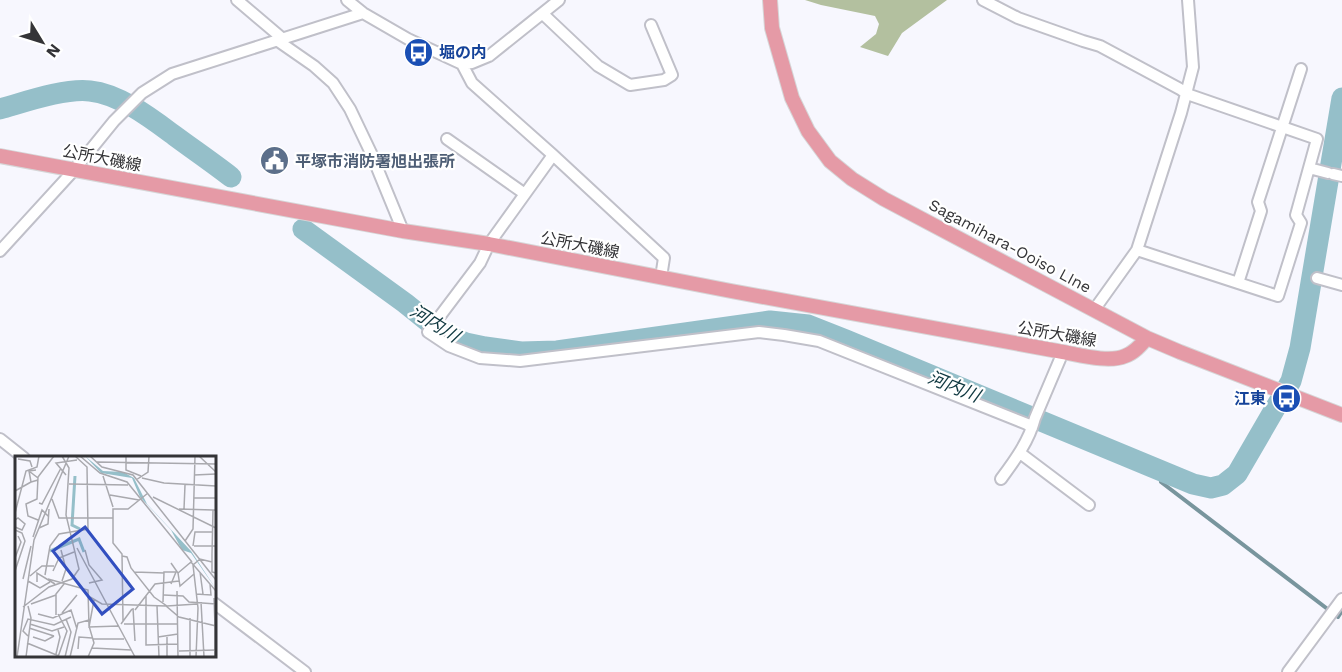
<svg xmlns="http://www.w3.org/2000/svg" width="1342" height="672" viewBox="0 0 1342 672" font-family="'Work Sans','Noto Sans JP',sans-serif">
<rect width="100%" height="100%" fill="#f7f7fe"/>
<path fill="#b3c09f" d="M805 0H947L902 33 888 56 860 47 876 34 879 24 875 16 821 5Z"/>
<g fill="none" stroke-linecap="round" stroke-linejoin="round">
<path stroke="#78959d" stroke-width="4" d="M1160 471 1161 482 1338 617 1342 611"/>
<path stroke="#95bfc9" stroke-width="21" d="M0 109C25 102 65 88 90 91 120 94 152 119 175 136 194 150 213 163 231 177
M303 229 405 303 441 332 466 343 485 347 521 352 557 351 770 321 808 325 846 340 1193 484 1211 488 1223 485 1237 474 1291 381 1300 348 1342 98"/>
<defs>
<path id="minor" d="M237 0 283 39
M347 0 363 13 408 39 462 64 472 63 489 56 559 0
M983 0 1018 18 1083 41 1100 46 1180 89 1187 94 1317 139 1296 215 1301 223 1278 296 1137 250
M543 14 598 66 630 85 664 80 672 75 651 25
M278 41 314 66 333 83 350 109 371 153 403 231
M462 64 472 83 553 155 664 258 661 277
M447 139 525 194
M553 155 489 244 480 263 428 332 449 346 480 358 520 361 759 332 784 335 819 341 1027 424 1032 428
M1309 168 1328 173
M1333 174 1342 176
M0 251 75 169 114 121 142 93 172 74 363 13
M1317 278 1342 285
M1238 283 1261 211 1258 202 1301 69
M1094 310 1137 250 1181 113 1193 67 1188 0
M0 439 24 458
M1020 453 1089 505
M1001 479C1015 460 1029 441 1035 418L1063 352
M214 603 305 672
M1288 672 1342 599"/>
<path id="major" d="M770 0 772 28 792 98 808 131 830 161 852 179 884 199 1147 338 1180 352 1342 415
M0 156 403 231 489 244 731 291 1063 352C1080 355 1109 363 1125 356 1134 353 1141 345 1147 338"/>
</defs>
<use href="#minor" stroke="#c0c0c9" stroke-width="14"/>
<use href="#major" stroke="#d6d6d7" stroke-width="16"/>
<use href="#minor" stroke="#fff" stroke-width="10"/>
<use href="#major" stroke="#e59aa6" stroke-width="14"/>
</g>
<defs>
<symbol id="bus-disc" viewBox="-11 -11 22 22"><circle r="9.5" fill="#1a4fb4" stroke="#fff"/><path d="M-5-6H5V4H4V6H2V4H-2V6H-4V4H-5ZM-3.5-4V0h7V-4ZM-3.5 1.2v1.5H-2V1.2ZM2 1.2v1.5H3.5V1.2Z" fill="#fff"/></symbol>
<symbol id="civic-disc" viewBox="-11 -11 22 22"><circle r="9.5" fill="#5c6f8a" stroke="#fff"/><path d="M-.6-6.5H3V-4.5H.6V-3L4-1V1h2V6H-6V1h2V-1L-.6-3ZM-1.2 2.5V6h2.4V2.5Z" fill="#fff"/></symbol>
</defs>
<g fill-rule="evenodd">
<use href="#bus-disc" x="402" y="36" width="33" height="33"/>
<use href="#civic-disc" x="258" y="144" width="33" height="33"/>
<use href="#bus-disc" x="1270" y="382" width="33" height="33"/>
</g>
<g text-anchor="middle" dominant-baseline="central" stroke-width="4.5" stroke-linejoin="round" paint-order="stroke">
<g font-size="16" font-weight="bold" fill="#164399" stroke="#fff" text-anchor="start">
<text x="439" y="52">堀の内</text>
<text x="1266" y="398" text-anchor="end">江東</text>
</g>
<g font-size="16" fill="#343437" stroke="#fff">
<text transform="translate(102 158) rotate(11)">公所大磯線</text>
<text transform="translate(580 245) rotate(11)">公所大磯線</text>
<text transform="translate(1010 246) rotate(28)">Sagamihara-Ooiso LIne</text>
<text transform="translate(1057 334) rotate(10)">公所大磯線</text>
</g>
<g font-size="16" font-weight="bold" fill="#4e5e75" stroke="#fff" text-anchor="start">
<text x="295" y="161">平塚市消防署旭出張所</text>
</g>
<g font-size="18" font-style="italic" fill="#0e373f" stroke="#fff">
<text transform="translate(435 323) rotate(32)">河内川</text>
<text transform="translate(954 386) rotate(22)">河内川</text>
</g>
</g>
<g transform="translate(15 456)">
<rect width="201" height="201" fill="#f7f7fe"/>
<path d="M70 0 88 15 108 16 119 22 132 48 176 95 201 133 176 97 167 94 156 74 125 41 117 22 86 17Z" fill="#95bfc9"/>
<path fill="none" stroke="#95bfc9" stroke-width="3" d="M60 20 57 69 65 73M35 95 64 83 69 96"/>
<path fill="none" stroke="#a9a9ae" stroke-width="1.5" d="M65 0 85 17 112 26 177 106M75 0 87 11 118 19 201 124M111 0V14L126 20M184 0 201 16M3 3 15 5 17 11M82 6 201 8M21 14 14 15 23 22M14 15 16 26 23 24M51 19 41 7 62 4M179 19 201 18M88 20 98 51M127 22 149 27 201 30M121 24 133 16 134 0M54 28 113 29M0 35 16 26M95 39 124 44M138 41 201 72M179 42H201M37 43 44 62H98M24 47 27 48 46 12M164 53 198 54M169 53 170 29M201 54H198L197 98V116L201 117M0 57 11 15 22 11 24 0M0 64 3 62 10 68 7 74 0 71M23 64 13 60 11 48 22 43 23 21 39 0M24 72 33 68 34 53M0 74 7 77 10 85 0 115M18 81 27 54 34 61M170 85 178 73 180 0M178 90 180 76H197M179 90H201M62 92 120 201M46 94 51 113 47 125M70 94 74 109 87 124 74 127M107 100 112 101 116 112 139 141 152 150 182 148M0 102 6 86 3 80M156 107 163 117 165 130 179 118M38 115 44 102 59 96M119 116 149 117M185 116 188 138M163 117 176 106 201 135M30 119 35 90 44 78 73 73 72 11 60 0M15 120 27 110H39M8 123 16 90M33 123 73 134 74 170 79 187 73 201M13 125 25 132 35 126M22 126V117L40 128M162 135 163 201M181 138 196 139 195 128M149 139 168 140 174 146 201 148M131 140V189L163 188M75 141 87 148 151 150 164 161 201 170M199 142 200 170M79 144 74 171 104 170M148 146 149 116H161L156 128M186 146 189 201M16 148 41 139M142 150 144 201M8 151 34 131 57 123 64 113 51 59 54 12 47 0M118 152 120 185M120 154 140 128 164 125M47 157 62 139M23 158 38 162 56 154 62 173M43 158 52 175 43 201M41 159V138L49 128M175 162V201M108 165 107 98 98 87V53H113L133 37M15 168 37 175 49 171M106 168 117 153M109 168H163M200 170V201M14 172 39 180M13 180 8 175 13 163 39 169 56 161M18 181 30 185 39 180M143 181 163 178M152 181V201M78 183H109M12 187 44 200M77 192 116 194M63 193 64 181 77 182M164 195 201 194M41 198 45 181 43 174M2 201 19 84 54 0M11 201 16 162 13 150M50 201 56 176 51 163M55 201 63 167 74 164M181 201 183 152 178 109 185 103 197 106"/>
<path fill="#324fc0" fill-opacity="0.15" stroke="#324fc0" stroke-width="3" d="M70 71 118 133 87 158 38 95Z"/>
<rect width="201" height="201" fill="none" stroke="#343437" stroke-width="3"/>
</g>
<g transform="translate(42 42) rotate(128)" stroke="#ffffff" stroke-width="4.5" paint-order="stroke">
<path d="M0-4.5L10 22L0 15L-10 22Z" fill="#343437"/>
<text y="-9" font-size="16" font-weight="bold" text-anchor="middle" fill="#343437">N</text>
</g>
</svg>
